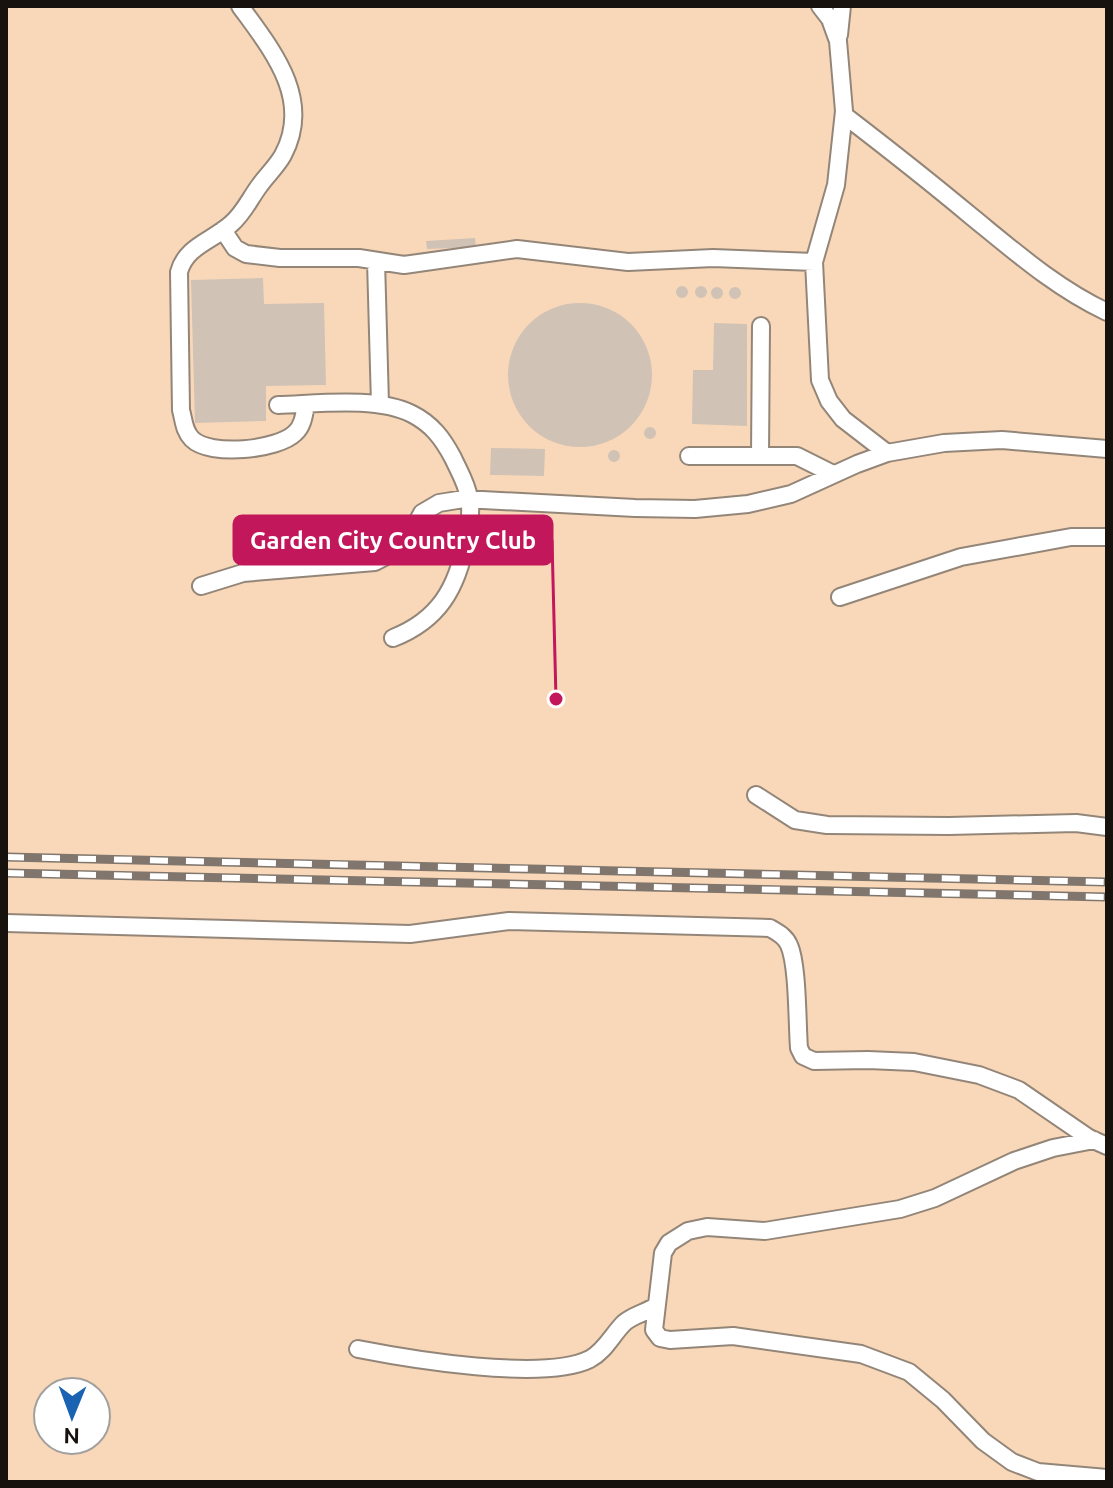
<svg xmlns="http://www.w3.org/2000/svg" width="1113" height="1488" viewBox="0 0 1113 1488" font-family="Ubuntu,sans-serif">
<rect width="100%" height="100%" fill="#fff0e2"/>
<path fill="#f9d8b9" fill-rule="evenodd" d="M6 6H1107V1482H6ZM48 1392H96V1440H48Z"/>
<path fill="#d0c2b5" d="M475 238 476 247 427 249 426 241Z
M263 278 264 304 324 303 326 385 266 386V421L195 423 191 280Z
M676 292a6 6 0 1 1 12 0a6 6 0 1 1-12 0Z
M695 292a6 6 0 1 1 12 0a6 6 0 1 1-12 0Z
M711 293a6 6 0 1 1 12 0a6 6 0 1 1-12 0Z
M729 293a6 6 0 1 1 12 0a6 6 0 1 1-12 0Z
M508 375a72 72 0 1 1 144 0a72 72 0 1 1-144 0Z
M714 323 747 324V426L692 424 693 370H713Z
M644 433a6 6 0 1 1 12 0a6 6 0 1 1-12 0Z
M491 448 545 449 544 476 490 475Z
M608 456a6 6 0 1 1 12 0a6 6 0 1 1-12 0Z"/>
<g fill="none" stroke-linecap="round" stroke-linejoin="round">
<defs>
<path id="service" d="M240 6C272 50 313 99 283 155 277 166 267 175 260 185 250 198 244 213 231 224 212 241 186 246 179 272L181 410C184 421 184 431 192 439 210 457 278 450 295 433 303 426 304 415 306 404
M820 6 830 19 838 41 844 111 836 185 814 262 820 380 829 401 843 419 887 453
M839 35 842 6
M844 115C887 148 929 181 971 216 1014 251 1056 288 1107 312
M223 230 235 248 246 254 280 258H359L404 265 517 249 628 262 713 258 814 262
M376 261 380 404
M278 405C317 404 377 396 412 414 432 424 443 439 453 458 459 471 467 484 469 498 472 511 469 528 466 541 457 588 439 620 393 638
M689 456H797L833 474
M760 456 761 326
M201 586 243 573 375 562 396 551 406 543 422 513 439 503 464 499 635 508 695 509 748 504 791 494 857 464 887 453 944 443 1002 440 1107 449
M840 597 961 557 1071 537H1107
M756 795 795 820 827 825 949 826 1076 823 1107 827
M6 923 410 934 509 921 770 928C778 933 785 936 789 945 798 965 797 1022 799 1048L803 1056 814 1061 868 1060 914 1062 979 1075 1019 1090 1089 1138 1107 1146
M1094 1140 1053 1148 1014 1161 935 1198 900 1209 765 1231 707 1227 688 1231 669 1243 663 1253 654 1330 660 1338 670 1340 733 1336 861 1354 909 1372 943 1400 983 1441 1012 1462 1038 1472 1107 1478
M358 1349C409 1359 544 1382 590 1359 605 1351 612 1335 624 1323 633 1315 645 1313 656 1306"/>
</defs>
<use href="#service" stroke="#938679" stroke-width="20"/>
<use href="#service" stroke="#fff" stroke-width="16"/>
<defs>
<path id="rail" d="M6 857 1107 882
M6 873 1107 897"/>
</defs>
<use href="#rail" stroke="#80766d" stroke-width="9"/>
<use href="#rail" stroke="#fff" stroke-width="6" stroke-dasharray="18" stroke-linecap="butt"/>
</g>
<path fill="none" stroke="#c2185b" stroke-width="3" d="M556 699L552 540"/>
<circle fill="#c2185b" stroke="#fff" stroke-width="3" cx="556" cy="699" r="8"/>
<rect fill="#c2185b" stroke="#c2185b" stroke-width="3" x="234" y="516" width="318" height="48" rx="8"/>
<g font-size="24" text-anchor="middle" font-weight="bold" fill="#fff">
<text x="393" y="549">Garden City Country Club</text>
</g>
<rect width="1113" height="1488" fill="none" stroke="#17120d" stroke-width="16"/>
<g transform="translate(72 1416) rotate(181)"><circle r="38" fill="#ffffff" stroke="#a2a09e" stroke-width="2"/>
<path d="M0-6L14 30L0 20L-14 30Z" fill="#1a63b3"/>
<text y="-12" font-size="22" font-weight="bold" text-anchor="middle" fill="#17120d">N</text>
</g>
</svg>
